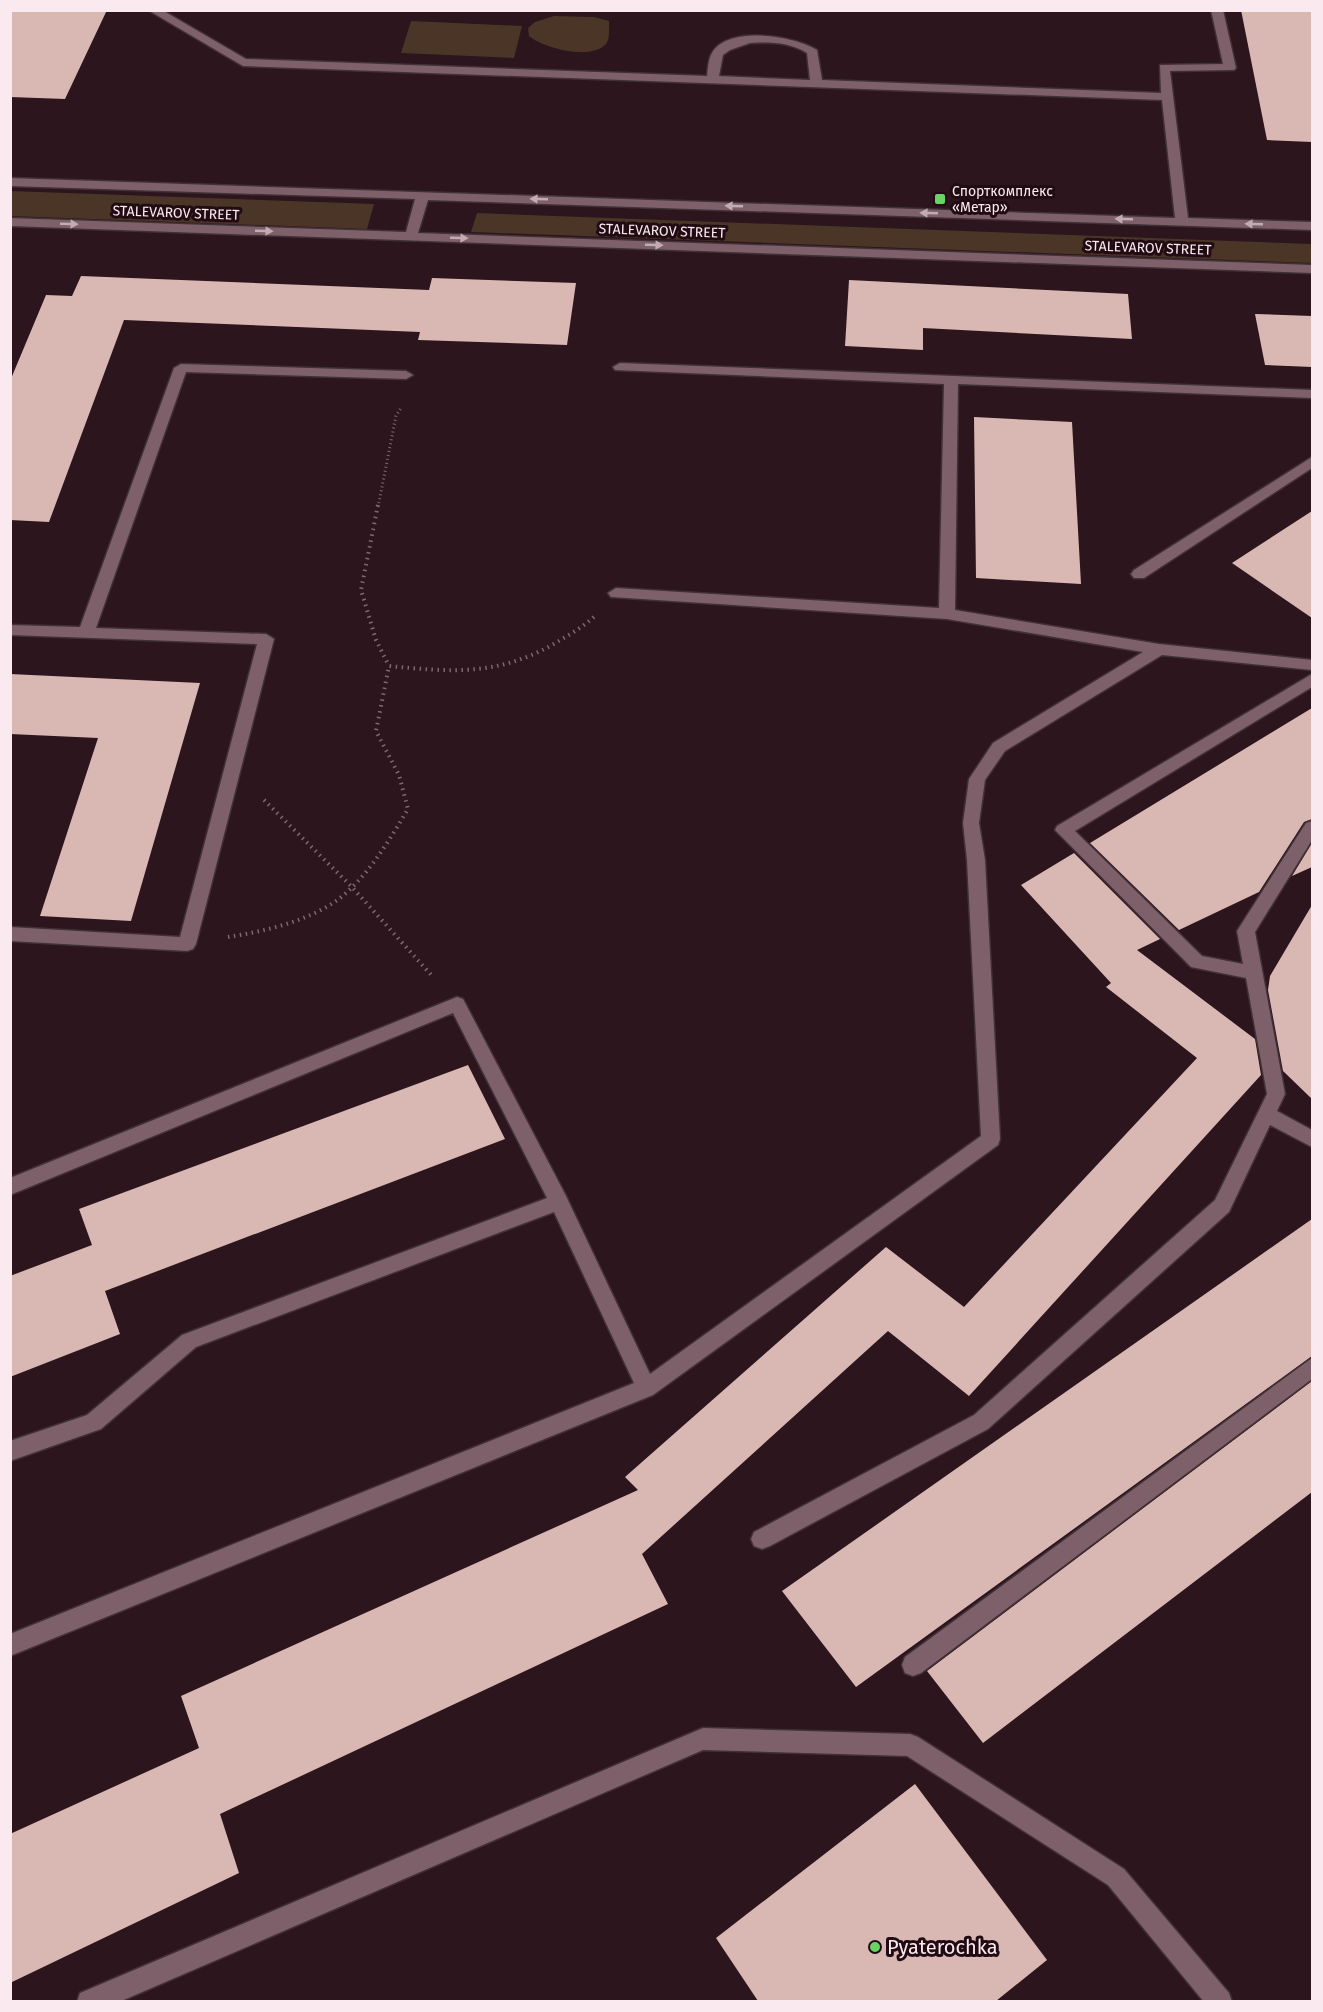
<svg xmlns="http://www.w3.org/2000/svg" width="1323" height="2012" viewBox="0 0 1323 2012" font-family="'Fira Sans',sans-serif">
<rect width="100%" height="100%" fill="#2c151d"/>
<path fill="#4a3526" d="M554 16 594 17 609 21C609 28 610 39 606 44 591 61 543 48 529 36L528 28 535 22Z
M411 21 522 26 514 58 401 53Z
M11 191 374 204 367 229 11 216Z
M477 213 1312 244V263L471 232Z"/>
<path fill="#d9b8b4" d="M10 10H107L65 99 10 97Z
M1241 10H1312V142L1267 140Z
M81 276 429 290 432 278 576 283 567 345 418 340 420 332 124 320 49 522 10 520V381L46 295 72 296Z
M849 280 1128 294 1132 339 923 328V350L845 346Z
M1255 314 1312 316V367L1265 365Z
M974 417 1072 422 1081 584 976 578Z
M1312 511V618L1232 563Z
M10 674 200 683 131 921 40 916 98 738 10 734Z
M1312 708V819L1304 822 1259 892 1179 930 1090 843Z
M1312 843V867L1292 876Z
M1074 853 1160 939 1137 950 1255 1039 1261 1075 969 1396 888 1331 642 1554 668 1604 220 1814 239 1873 10 1983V1834L199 1748 181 1696 638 1490 625 1477 886 1247 964 1307 1197 1058 1106 987 1111 983 1021 885Z
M1312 905V1099L1283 1071 1268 990 1270 976Z
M468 1065 505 1139 105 1291 120 1334 10 1377V1276L92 1245 79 1209Z
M1312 1219V1356L856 1687 782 1591Z
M1312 1381V1492L983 1743 927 1671Z
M915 1784 1047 1960 996 2001H758L716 1938Z"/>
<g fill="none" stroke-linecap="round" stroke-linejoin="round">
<defs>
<path id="minor" d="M148 10H162L246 59 707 76C708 69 708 59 712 53 728 25 795 36 817 50L822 80 1161 93 1160 65 1223 64 1211 10H1223L1236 68 1234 70 1170 71 1188 218 1312 222V230L428 200 418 233 1312 265V273L10 226V218L406 232 415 199 10 186V178L1175 218 1162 100 243 66ZM750 43C770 42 789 42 807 53L810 80 719 76 723 55 730 50Z
M620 363 1312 390V398L958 384 955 610 1159 644 1312 660V670L1162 655 1005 751 985 780 979 823 985 860 1000 1139 998 1145 653 1395 10 1656V1634L634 1383 554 1212 196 1347 101 1429 10 1461V1441L87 1415 182 1335 547 1198 453 1013 10 1195V1178L457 997 463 999 566 1196 650 1374 981 1136 967 860 963 823 969 779 993 743 1143 652 947 619 611 597 608 593 616 588 939 608 944 384 615 370 613 367Z
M181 364 406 371 413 375 406 379 186 372 96 628 266 634 274 639 196 944 193 949 187 951 10 941V927L180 937 257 644 10 635V625L80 627 174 368Z
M1312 457V468L1144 578H1134L1131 574 1134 570Z
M1312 674V687L1075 831 1202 956 1243 964 1237 931 1306 823 1312 821V840L1255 932 1285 1094 1277 1111 1312 1130V1147L1270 1125 1229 1212 988 1429 770 1546 762 1549 754 1546 751 1539 754 1532 974 1415 1215 1200 1267 1094 1246 978 1191 967 1055 830 1057 826Z
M1312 1358V1379L921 1673 913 1676 905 1673 902 1665 905 1657Z
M703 1728 910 1734 918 1737 1124 1869 1229 1993 1232 2002H1204L1108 1885 907 1756 703 1750 119 2002H77L80 1993Z"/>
</defs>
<use href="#minor" stroke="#413036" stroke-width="3"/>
<path stroke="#7e6970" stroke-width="3" stroke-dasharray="1 3" stroke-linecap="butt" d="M378 507 396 416 401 408"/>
<path stroke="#7e6970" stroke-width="4" stroke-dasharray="1.5 4.5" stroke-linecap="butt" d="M378 505 361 590 376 640 389 666
M264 800 351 886 433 977
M228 937C266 931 315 920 345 894 371 871 390 839 408 809L399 775 376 731 389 666C451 672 496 676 552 645 567 636 582 628 595 616"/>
<use href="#minor" fill="#7d6069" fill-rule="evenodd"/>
</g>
<defs><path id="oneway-solid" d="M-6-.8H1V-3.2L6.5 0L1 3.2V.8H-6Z" transform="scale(1.5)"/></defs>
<g fill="#c2abb2">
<use href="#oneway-solid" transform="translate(539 199) rotate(-178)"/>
<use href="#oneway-solid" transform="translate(734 206) rotate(-178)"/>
<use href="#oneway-solid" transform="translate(929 213) rotate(-178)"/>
<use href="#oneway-solid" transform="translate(1124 219) rotate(-178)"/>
<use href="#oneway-solid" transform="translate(69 224) rotate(2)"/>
<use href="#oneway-solid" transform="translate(1254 224) rotate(-178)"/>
<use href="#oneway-solid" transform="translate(264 231) rotate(2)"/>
<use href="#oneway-solid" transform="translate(459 238) rotate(2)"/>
<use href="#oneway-solid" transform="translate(654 245) rotate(2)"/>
</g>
<g fill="#6ad363" stroke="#220c14" stroke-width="2">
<rect x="934" y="193" width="12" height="12" rx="3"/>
<circle cx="875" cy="1947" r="6"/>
</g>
<g text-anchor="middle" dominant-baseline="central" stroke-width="6" stroke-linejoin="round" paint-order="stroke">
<g font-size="14" fill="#fae9ee" stroke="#220c14" text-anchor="start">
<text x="952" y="191">Спорткомплекс<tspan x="952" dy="16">«Метар»</tspan></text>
</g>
<g font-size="14" fill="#fae9ee" stroke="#220c14">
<text transform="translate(176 213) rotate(2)">STALEVAROV STREET</text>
<text transform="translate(662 231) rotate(2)">STALEVAROV STREET</text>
<text transform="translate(1148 248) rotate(2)">STALEVAROV STREET</text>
</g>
<g font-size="20" fill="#fae9ee" stroke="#220c14" text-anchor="start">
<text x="887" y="1947">Pyaterochka</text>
</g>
</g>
<rect width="1323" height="2012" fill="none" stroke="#fae9ee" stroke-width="24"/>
</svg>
